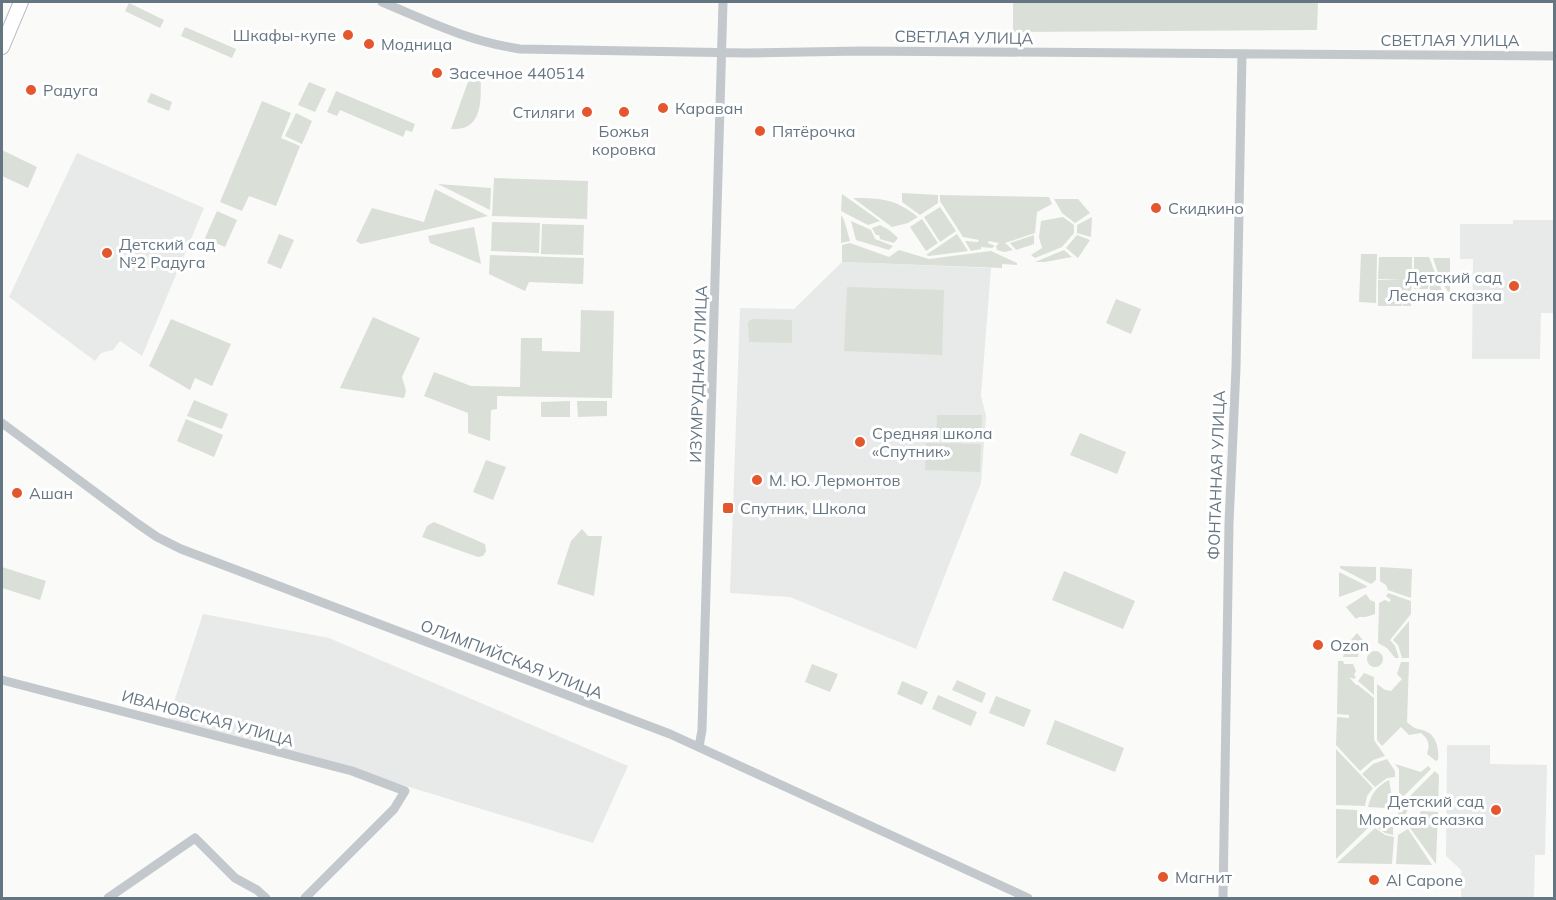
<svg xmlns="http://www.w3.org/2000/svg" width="1556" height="900" viewBox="0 0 1556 900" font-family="Mulish,sans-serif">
<rect width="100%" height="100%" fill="#fafaf8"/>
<path fill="#e8e9e9" d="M77 153 204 208 142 356 120 341 113 350 101 353 95 361 9 297Z
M1513 220H1554V313H1541L1540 359H1472L1473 259H1460V224H1513Z
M842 262 991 268 981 396 986 416 981 483 916 649 790 597 730 593 740 308 794 309Z
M203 614 329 638 628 766 593 843 370 775 168 720Z
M1447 745H1490V764L1547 765 1545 855H1535L1534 898H1461V870L1446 856Z"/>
<path fill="#dadfd7" d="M1013 2H1318L1317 30 1013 32Z
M129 3 164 20 160 28 125 11Z
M185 27 236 49 232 58 181 36Z
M473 68 480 69C481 93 486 132 451 129Z
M309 82 326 89 315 112 298 105Z
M336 91 415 124 412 132 406 130 403 137 340 110 337 116 327 112Z
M151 93 172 102 169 111 147 102Z
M262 101 291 113 281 138 300 146 276 206 249 196 242 211 220 202Z
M296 113 312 121 302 144 285 136Z
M2 150 37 167 28 188 2 176Z
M494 178 588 181 587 219 492 216Z
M438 184 491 188 490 210Z
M435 189 488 216 361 244 356 241 372 208 424 222Z
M902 193 938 195V203L920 215 902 202Z
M842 194 880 221 868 225 841 211Z
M940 195 1049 197 1052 204 1037 212 1035 233 1005 243 1013 250 1004 252 997 250 996 246 999 243 989 241 988 243 995 246 992 248 981 247V249L971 251 965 241 978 242 979 240 963 237 940 201Z
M853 198C882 198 895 199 918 217L908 223 892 227Z
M1054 199H1078L1090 213 1075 223 1062 213Z
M940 207 956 231 940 242 924 217Z
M217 211 237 220 225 247 205 238Z
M841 215 844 220 850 241 841 243Z
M1063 217 1074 225V233L1062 247 1035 258 1031 255 1042 248 1039 237 1041 221Z
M1092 217 1091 237 1077 233V225Z
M922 219 938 243 926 251 910 227Z
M851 221 871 230 875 239 893 246 889 250 856 240Z
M492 222 540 223 539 253 491 251Z
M542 224 584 225 583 255 541 254Z
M880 225 889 230 898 238 894 243 880 239 879 235H876L872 228Z
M474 227 481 264 430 243 428 236Z
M279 234 294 240 281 269 267 263Z
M957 234 968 251 929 256 926 255Z
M1034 235V244L1016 250 1010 243Z
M1077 235 1090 240 1078 258 1066 248Z
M850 243 889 257 899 250 929 259 991 251 1017 263V265L1002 264V268L842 262V245Z
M1064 250 1072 257 1045 262H1035Z
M1361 254H1377L1376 303 1359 302Z
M490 255 584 258 583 284 529 282 525 291 489 274Z
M1379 257H1412L1411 306H1403V293L1402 306H1378V280H1403L1378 279Z
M1414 257H1429L1442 291H1430L1429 279 1428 289H1414Z
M1433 258H1450V295L1440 279Z
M847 287 944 290 942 355 844 351Z
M1116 299 1141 309 1131 334 1106 323Z
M581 310 614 311 612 398 497 396V409L491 410 490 441 468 433V413L424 396 434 372 471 386 520 387 521 338H542V351L580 352Z
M373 317 420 338 402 377 406 391 404 398 340 388Z
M171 319 231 344 212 386 195 378 190 390 149 366Z
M752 319 792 320V343L749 342 748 322Z
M194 400 228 414 222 429 187 416Z
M570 401V417H541V402Z
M577 401H607V416L578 417Z
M937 415H982L981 441H936Z
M186 419 223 435 214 457 177 441Z
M1080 433 1126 452 1117 474 1070 455Z
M926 443 981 444 980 472 925 470Z
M486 460 506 467 493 500 473 492Z
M434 522 485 544 486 551 483 556 478 557 422 537 427 526Z
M582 529 588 536H602L594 596 557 584 571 541Z
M1340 566 1376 567V580L1371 584 1340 568Z
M2 567 46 581 40 600 2 588Z
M1380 567 1412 569 1411 598 1388 590 1386 585 1380 581Z
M1064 571 1135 601 1123 629 1052 600Z
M1339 572 1367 586V587L1339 597Z
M1388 593 1411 601V614L1390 640 1395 646 1399 658H1395L1387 648 1378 643 1379 603 1385 600 1389 602 1391 600 1386 596Z
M1366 594 1370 600 1375 602V614L1366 617H1359L1356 619 1346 607Z
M1409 621V658H1402L1398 645 1393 640Z
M1357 633 1366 644 1359 652 1358 657H1343L1345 647Z
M1367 659a8 8 0 1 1 16 0a8 8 0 1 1-16 0Z
M1338 661H1343L1344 664H1353L1356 671 1354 675 1356 677 1354 679 1349 677 1356 685H1358L1374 698V740L1385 756 1373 760 1360 771 1336 745 1337 717 1349 718V715L1337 714Z
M1401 662H1409L1407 722C1417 732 1419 727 1429 733 1437 738 1439 751 1438 760L1436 761 1427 754C1430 744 1429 740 1421 733L1409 735 1401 727 1382 746 1377 740V684L1385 690 1391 691 1402 679 1397 674Z
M812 664 838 674 830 692 805 682Z
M1364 673 1374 677V695L1358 681Z
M957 680 986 693 982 703 952 690Z
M902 681 928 692 922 705 897 694Z
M938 695 977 712 971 726 932 709Z
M996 696 1031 710 1024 727 989 713Z
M1055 720 1124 748 1115 772 1046 744Z
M1336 749 1373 788 1367 796 1365 806 1336 805Z
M1387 759 1395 771V777L1387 778 1375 787 1362 774 1373 764Z
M1395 764 1421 772 1428 766 1431 769 1404 796 1399 794V769Z
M1435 771 1439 775 1438 808H1412L1407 799Z
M1389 780 1392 797 1385 808 1368 807C1371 794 1377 786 1389 780Z
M1398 798 1404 801 1408 808 1406 814 1398 818Z
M1336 809 1357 810 1358 823 1362 828 1368 824 1370 826 1336 859Z
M1421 811 1438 812 1436 864 1410 828 1416 822Z
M1383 821 1393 825V835L1385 833 1376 827Z
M1375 828 1385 835 1394 837 1392 864 1337 863Z
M1408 829 1432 865 1396 864 1398 835Z"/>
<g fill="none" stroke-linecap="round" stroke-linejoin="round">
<defs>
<path id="secondary" d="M2 47 21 2"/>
</defs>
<use href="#secondary" stroke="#b3babf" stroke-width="16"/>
<path stroke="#c3c8cc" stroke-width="9" d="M382 2C430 22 468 41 520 49L746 53 861 51 1554 56
M2 423 138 524 157 537 181 549 670 734 1028 898
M2 680 352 771 405 791 394 809 305 898
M699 747 702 730 723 2
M108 898 195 838 235 878 257 890 266 898
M1223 898 1229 523 1236 368 1242 54"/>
<use href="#secondary" stroke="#fff" stroke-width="14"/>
</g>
<g fill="#e4572e" stroke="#fff" stroke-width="2">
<circle cx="348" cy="35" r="6"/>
<circle cx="369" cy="44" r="6"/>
<circle cx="437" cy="73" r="6"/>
<circle cx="31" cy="90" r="6"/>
<circle cx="663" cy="108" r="6"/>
<circle cx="587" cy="112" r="6"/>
<circle cx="624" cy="112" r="6"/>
<circle cx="760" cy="131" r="6"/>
<circle cx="1156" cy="208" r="6"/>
<circle cx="107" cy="253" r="6"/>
<circle cx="1514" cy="286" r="6"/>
<circle cx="860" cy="442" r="6"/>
<circle cx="757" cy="480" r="6"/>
<circle cx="17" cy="493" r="6"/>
<rect x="722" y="502" width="12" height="12" rx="3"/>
<circle cx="1318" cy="645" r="6"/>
<circle cx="1496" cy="810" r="6"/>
<circle cx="1163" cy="877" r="6"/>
<circle cx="1374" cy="880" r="6"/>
</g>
<g text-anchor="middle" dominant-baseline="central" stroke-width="6" stroke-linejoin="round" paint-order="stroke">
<g font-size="16" fill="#657683" stroke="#fff" text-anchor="start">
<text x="336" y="35" text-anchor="end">Шкафы-купе</text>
<text x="381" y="44">Модница</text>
<text x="449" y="73">Засечное 440514</text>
<text x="43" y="90">Радуга</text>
<text x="675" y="108">Караван</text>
<text x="575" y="112" text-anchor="end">Стиляги</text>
<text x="624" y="131" text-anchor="middle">Божья<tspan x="624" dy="18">коровка</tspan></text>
<text x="772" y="131">Пятёрочка</text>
<text x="1168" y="208">Скидкино</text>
<text x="119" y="244">Детский сад<tspan x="119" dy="18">№2 Радуга</tspan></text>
<text x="1502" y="277" text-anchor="end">Детский сад<tspan x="1502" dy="18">Лесная сказка</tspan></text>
<text x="872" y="433">Средняя школа<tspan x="872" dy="18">«Спутник»</tspan></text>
<text x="769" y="480">М. Ю. Лермонтов</text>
<text x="29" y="493">Ашан</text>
<text x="740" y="508">Спутник, Школа</text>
<text x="1330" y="645">Ozon</text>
<text x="1484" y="801" text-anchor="end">Детский сад<tspan x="1484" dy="18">Морская сказка</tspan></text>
<text x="1175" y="877">Магнит</text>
<text x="1386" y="880">Al Capone</text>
</g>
<g font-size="16" fill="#657683" stroke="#fff">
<text transform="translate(964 37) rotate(1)">СВЕТЛАЯ УЛИЦА</text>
<text x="1450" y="40">СВЕТЛАЯ УЛИЦА</text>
<text transform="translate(698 374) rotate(-88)">ИЗУМРУДНАЯ УЛИЦА</text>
<text transform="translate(1216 475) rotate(-88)">ФОНТАННАЯ УЛИЦА</text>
<text transform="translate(512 659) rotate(21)">ОЛИМПИЙСКАЯ УЛИЦА</text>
<text transform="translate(208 718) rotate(15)">ИВАНОВСКАЯ УЛИЦА</text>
</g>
</g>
<rect width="1556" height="900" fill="none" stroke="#657683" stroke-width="6"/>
</svg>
